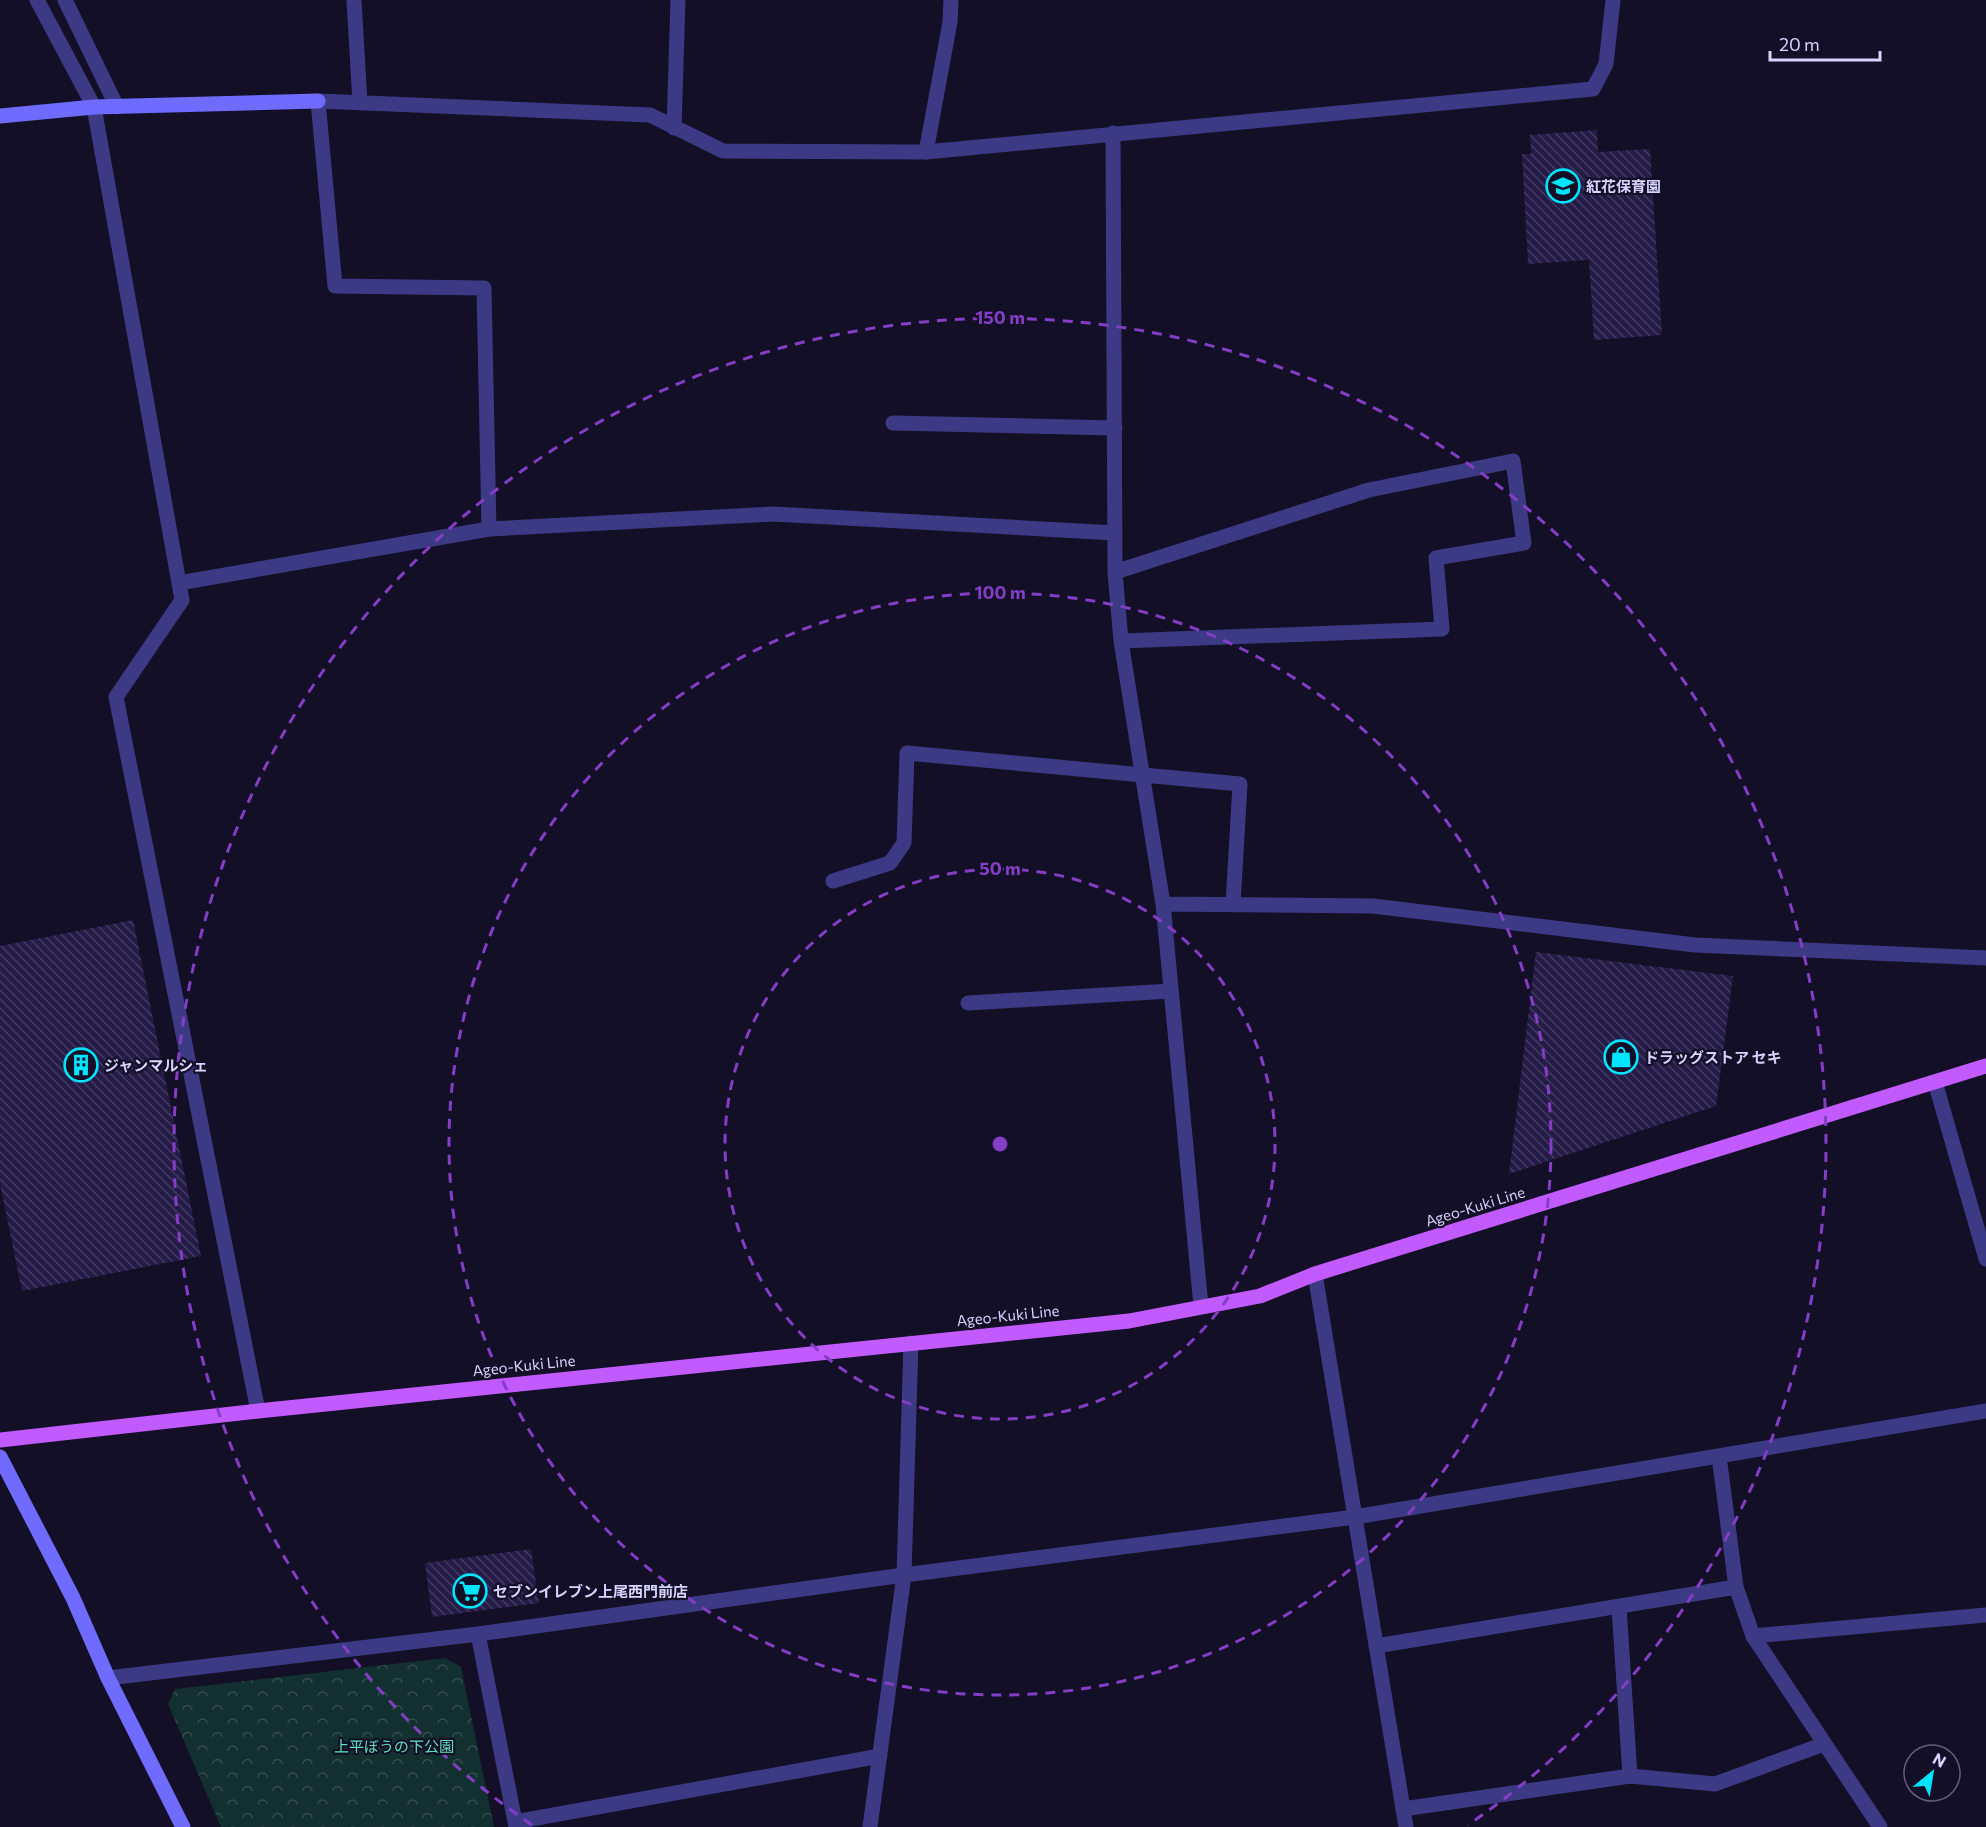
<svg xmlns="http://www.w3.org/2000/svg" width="1986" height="1827" viewBox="0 0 1986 1827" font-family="Commissioner,'Noto Sans JP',sans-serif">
<defs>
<pattern id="park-crowns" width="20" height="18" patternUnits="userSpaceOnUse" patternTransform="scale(1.5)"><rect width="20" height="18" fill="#12302f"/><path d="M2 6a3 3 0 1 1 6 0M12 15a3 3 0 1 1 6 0" fill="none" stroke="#344d4e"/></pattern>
<pattern id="building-back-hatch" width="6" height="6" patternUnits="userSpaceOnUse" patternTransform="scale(1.5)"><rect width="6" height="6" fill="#241b47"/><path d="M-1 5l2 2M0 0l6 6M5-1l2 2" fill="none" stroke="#433b63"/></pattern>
</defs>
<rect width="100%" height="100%" fill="#130f26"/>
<path fill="url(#park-crowns)" d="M445 1658 461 1667 494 1827H221L168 1704 175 1689Z"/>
<path fill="url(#building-back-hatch)" d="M1597 130 1598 152 1650 149 1662 335 1594 340 1589 260 1528 264 1522 154H1531L1530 135Z
M133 920 201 1256 22 1291 0 1184V946Z
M1536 952 1733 976 1716 1106 1509 1174Z
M531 1549 539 1603 432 1617 425 1563Z"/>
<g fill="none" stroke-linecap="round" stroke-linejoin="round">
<path stroke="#3d3a85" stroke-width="15" d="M926 152 950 22 951 0
M893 423 1115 428
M1403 1809 1630 1776"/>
<path stroke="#3d3a85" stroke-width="15" d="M37 0 94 107 182 600 116 697 258 1411
M65 0 117 107
M354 0 360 103
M674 128 678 0
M1113 133 1115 572 1121 641 1163 904 1201 1306
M489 529 484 288 335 286 318 101 650 115 723 151 926 152 1593 89 1606 64 1613 0
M1115 572 1369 490 1513 461 1524 543 1436 558 1442 629 1121 641
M179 583 489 529 774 514 1115 533
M833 881 890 863 904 843 907 753 1240 784 1233 905
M1163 904 1373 906 1695 945 1986 958
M968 1003 1171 991
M1935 1082 1986 1259
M1315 1274 1406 1827
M1719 1456 1736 1587 1753 1636 1880 1827
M1619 1607 1630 1776 1715 1784 1824 1744
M478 1634 516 1827
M1753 1636 1986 1615
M1376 1646 1736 1587
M108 1678 478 1634 904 1575 1355 1517 1986 1411
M515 1822 880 1756
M870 1827 904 1575 911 1343"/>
<path stroke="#6f6bff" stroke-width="15" d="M0 116 94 107 318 101
M0 1457 73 1598 108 1678 183 1827"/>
<path stroke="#c25bff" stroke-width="15" d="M0 1440 258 1411 1129 1321 1260 1296 1315 1274 1986 1066"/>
</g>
<g fill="none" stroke="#843dc5" stroke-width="3" stroke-dasharray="10 8">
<circle cx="1000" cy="1144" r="275"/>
<circle cx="1000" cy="1144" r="551"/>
<path d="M532 1825A826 826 0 1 1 1468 1825"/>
</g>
<defs>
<symbol id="school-ring" viewBox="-11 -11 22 22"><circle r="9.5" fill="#130f26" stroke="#00e5ff" stroke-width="1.5"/><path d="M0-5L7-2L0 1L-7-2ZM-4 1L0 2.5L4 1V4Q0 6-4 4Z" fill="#00e5ff"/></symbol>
<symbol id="shop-ring" viewBox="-11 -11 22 22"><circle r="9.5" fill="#130f26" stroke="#00e5ff" stroke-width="1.5"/><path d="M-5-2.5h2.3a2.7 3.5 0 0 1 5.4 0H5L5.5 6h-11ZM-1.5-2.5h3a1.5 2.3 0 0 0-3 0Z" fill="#00e5ff"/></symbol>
<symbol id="building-ring" viewBox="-11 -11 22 22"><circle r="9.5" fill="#130f26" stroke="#00e5ff" stroke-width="1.5"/><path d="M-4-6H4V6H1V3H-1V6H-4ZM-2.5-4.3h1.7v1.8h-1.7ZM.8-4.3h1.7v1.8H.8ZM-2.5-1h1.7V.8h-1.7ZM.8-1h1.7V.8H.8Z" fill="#00e5ff"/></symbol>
<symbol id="supermarket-ring" viewBox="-11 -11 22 22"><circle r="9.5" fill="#130f26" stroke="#00e5ff" stroke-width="1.5"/><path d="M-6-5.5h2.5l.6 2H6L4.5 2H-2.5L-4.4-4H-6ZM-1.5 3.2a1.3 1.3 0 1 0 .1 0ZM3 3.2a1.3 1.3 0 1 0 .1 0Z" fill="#00e5ff"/></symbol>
</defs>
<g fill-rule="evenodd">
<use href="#school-ring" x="1544" y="167" width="38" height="38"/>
<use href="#shop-ring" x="1602" y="1038" width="38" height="38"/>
<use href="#building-ring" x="62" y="1046" width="38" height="38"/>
<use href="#supermarket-ring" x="451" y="1572" width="38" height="38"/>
</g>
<g text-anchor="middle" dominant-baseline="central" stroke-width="4.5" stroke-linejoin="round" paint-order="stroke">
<g font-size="15" font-weight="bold" fill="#d9d4ff" stroke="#130f26" text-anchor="start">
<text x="1586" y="186">紅花保育園</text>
<text x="1644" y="1057">ドラッグストア セキ</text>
<text x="104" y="1065">ジャンマルシェ</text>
<text x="493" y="1591">セブンイレブン上尾西門前店</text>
</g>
<g font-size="15" fill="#d9d4ff" stroke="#130f26">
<text transform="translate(1475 1206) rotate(-17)">Ageo-Kuki Line</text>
<text transform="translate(1008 1315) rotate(-6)">Ageo-Kuki Line</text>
<text transform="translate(524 1365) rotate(-6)">Ageo-Kuki Line</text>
</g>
<g font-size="15" fill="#5fe0c0" stroke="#130f26">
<text x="394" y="1746">上平ぼうの下公園</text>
</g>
</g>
<circle cx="1000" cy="1144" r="9" fill="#843dc5" stroke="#130f26" stroke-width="3"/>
<g font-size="18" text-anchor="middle" font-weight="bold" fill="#843dc5" stroke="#130f26" stroke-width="4.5" stroke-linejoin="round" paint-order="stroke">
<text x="1000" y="324">150 m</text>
<text x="1000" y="599">100 m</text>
<text x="1000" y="875">50 m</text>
</g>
<g transform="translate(1932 1773) rotate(30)"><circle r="28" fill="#130f26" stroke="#625e7d" stroke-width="1.5"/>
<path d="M0-4.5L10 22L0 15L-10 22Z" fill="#00e5ff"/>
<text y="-9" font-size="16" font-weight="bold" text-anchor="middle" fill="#d9d4ff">N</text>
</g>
<path d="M1770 51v9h110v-9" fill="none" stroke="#d9d4ff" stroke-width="3"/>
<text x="1779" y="51" font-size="18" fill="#d9d4ff" stroke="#130f26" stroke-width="4.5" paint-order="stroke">20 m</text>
</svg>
